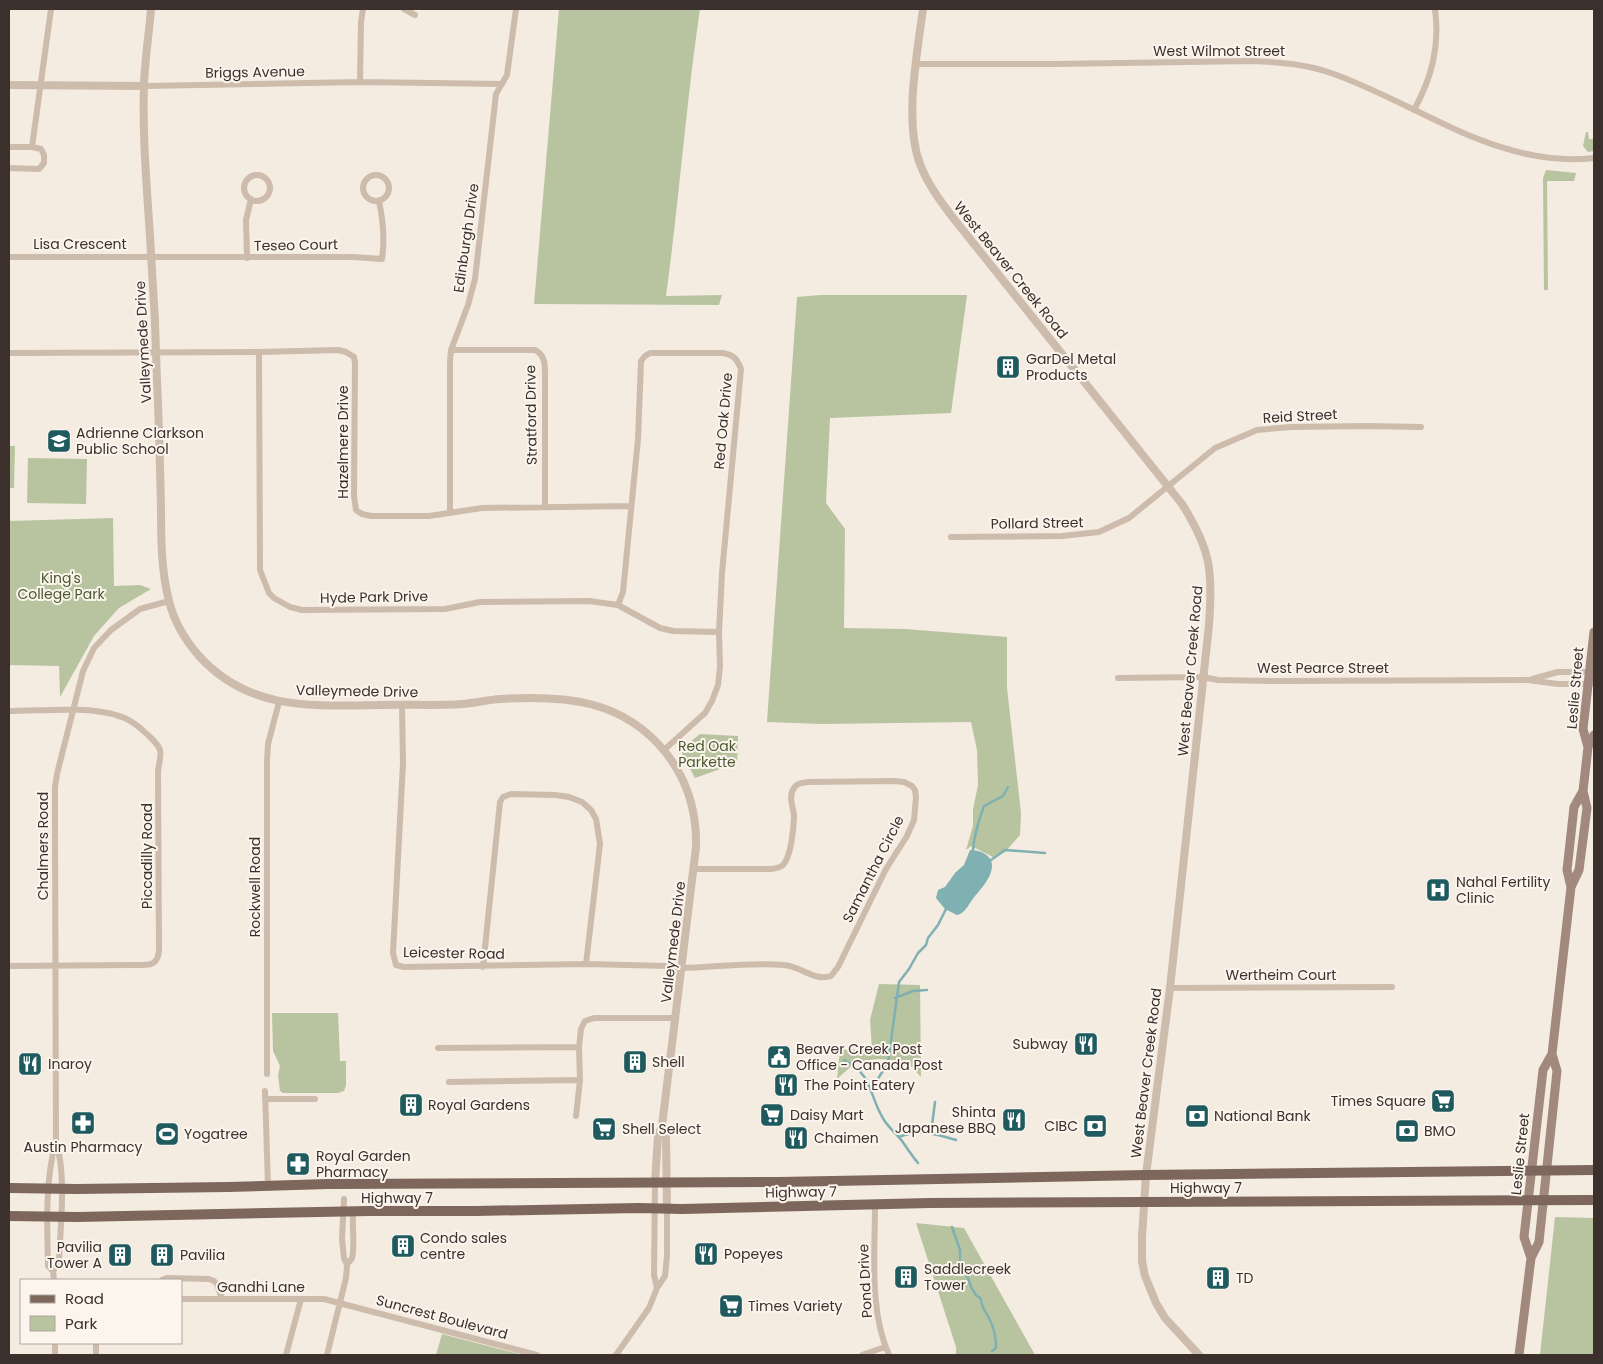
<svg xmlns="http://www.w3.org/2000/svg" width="1603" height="1364" viewBox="0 0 1603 1364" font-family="Poppins,sans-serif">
<rect width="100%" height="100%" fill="#f4ebe1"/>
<path fill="#b8c4a0" d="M559 9H700C686 104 679 201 666 296L722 295 719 305 534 304Z
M1586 132H1588L1589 139H1594V151L1588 152 1583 146Z
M1546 170 1576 173 1574 181H1547L1548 290H1544L1543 178Z
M820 295H967L951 413 830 418 826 503 845 529 844 628 905 629 1007 637V688L1021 813 1020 835 1006 851 995 858 971 846 966 850 973 826V809L978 785 977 750 971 722 822 724 767 722 797 297Z
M9 446H15L14 488H9Z
M28 458 87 459 86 504 27 503Z
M113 518 114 586 140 585 151 589 119 608 94 636 60 697 59 666 9 665V521Z
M700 734 738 736 737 763 695 778 680 750Z
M879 984 920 985 921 1077 906 1061 878 1059 856 1062 837 1079 840 1050 872 1049 870 1020Z
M272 1013H338L340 1061H346V1085L344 1091 338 1093H283L280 1091 278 1075 280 1066 273 1051Z
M1555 1217 1594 1218V1355H1540Z
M916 1223 964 1228 1035 1355H956V1347Z
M442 1334 523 1355H436Z"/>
<path fill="#7fb0b2" d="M970 850C976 850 980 851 985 854 1002 865 984 886 975 896 969 903 966 913 957 915L945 909 936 898 938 890 945 887 955 873 964 865Z"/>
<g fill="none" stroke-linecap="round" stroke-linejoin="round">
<path stroke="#7fb0b2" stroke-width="2.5" d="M973 850C974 835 979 820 984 806L1003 796 1008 787
M991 860 1005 850 1045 853
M895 998 913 991 927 990
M844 1060C874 1075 868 1095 884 1120 889 1128 896 1133 902 1141 907 1148 912 1156 918 1163
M872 1088 888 1063 899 982 909 969 918 953 926 945 928 938 938 925 946 909
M931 1133 935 1102
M899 1137C920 1129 936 1134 956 1140
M952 1227 960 1250V1265L968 1278 971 1287 976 1295 981 1299C981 1307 986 1312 989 1318 994 1327 996 1338 996 1348L992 1351"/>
<path stroke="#cdbbac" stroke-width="6" d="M404 9 415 15
M916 64H1055L1252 61C1279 62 1305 64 1331 73 1417 103 1498 169 1594 158
M360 82 361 22 363 9
M144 86 360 82 502 84
M1414 110C1432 77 1440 46 1435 9
M9 147H32L41 149 44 155V163L39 169 9 168
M32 147 51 9
M244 188a13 13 0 1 1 26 0a13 13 0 1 1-26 0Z
M363 188a13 13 0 1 1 26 0a13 13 0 1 1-26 0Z
M9 257H353L382 259C385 239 383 220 379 201
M247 258 246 220 251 199
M451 350H535C545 355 545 364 545 374V507
M259 352 260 570 269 593 274 598 290 607 302 610 445 609 480 602 589 601 618 605 660 628 673 631 719 632
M9 353 259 352 338 350 346 352 354 357 355 363 354 496 356 510 362 514 371 516H429L482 508 631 506
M450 513V361L451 350 468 305 475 279 496 94 507 75 516 9
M951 537 1062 536 1099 532 1129 518 1215 448 1257 430 1291 427 1367 426 1421 427
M618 605 623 592 638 439 641 361 645 356 650 353H723C734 355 737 359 741 369L722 573 719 632 720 667 718 685 712 701 705 713 664 750
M1118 678 1203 677 1218 680 1275 681 1528 680 1558 684H1594
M1532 679 1558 672H1594
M402 705 403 763 393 953 396 965 404 967 586 964 668 966 682 968C713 967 753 962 784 965 801 966 814 982 831 976L838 967 886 869 907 836 914 820 916 797 915 790 912 786 904 782 894 781 808 782C802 783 797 783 794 788 788 796 793 807 794 815 794 827 791 857 783 865 780 868 776 868 772 869H694
M9 711C41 711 86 706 116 715 128 718 139 726 148 735 152 739 158 744 160 750 162 756 158 766 158 772L159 950C158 967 148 965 133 965L9 966
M483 967 500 802 503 797 511 794 555 795 569 797 582 802 591 810 596 819 600 844 586 964
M1170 988 1392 987
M438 1048 579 1047 581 1029 585 1021 594 1018H676
M267 1074V761L268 744 279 702
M449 1082 580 1080
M265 1091 268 1186
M265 1099H315
M576 1116 580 1080 579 1047
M655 1183 654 1275 657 1288
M875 1205C875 1253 869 1311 889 1355
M347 1265C348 1262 351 1261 352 1258 355 1250 352 1222 353 1211
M53 1271 48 1266C47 1226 45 1179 56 1141L55 821V787L57 774 83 671 94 648 111 630 140 609 169 601
M54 1280 53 1271 59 1263C60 1227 67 1176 56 1142
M162 1280 167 1278 209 1279 214 1281 217 1284 222 1299
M181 1299H324L537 1355
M55 1343V1355
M96 1343V1355
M286 1355 301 1299
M327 1355 346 1278 347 1265 344 1258 342 1239 344 1199
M616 1355 649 1308 657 1288 665 1276 667 1256V1209
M862 1355 885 1347"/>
<path stroke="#cdbbac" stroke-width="8" d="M151 9C149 34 145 59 144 84 142 141 148 198 151 254 154 296 156 338 157 380 159 422 160 465 161 507 161 538 161 570 169 601 174 621 185 640 199 656 249 711 312 706 380 705 408 704 435 706 462 704 475 703 487 700 500 699 564 695 623 699 666 753 688 781 697 811 696 847L662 1126 658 1136 655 1183
M923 9C917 54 904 122 920 164 928 185 941 202 954 219L1182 504C1211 550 1213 571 1209 625L1170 988 1146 1175 1142 1237V1261L1145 1276 1156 1303 1165 1318 1199 1355
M9 85 144 86
M662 1126 666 1137 667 1209"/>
<path stroke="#a18a7d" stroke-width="9" d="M1588 747 1594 735
M1571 887 1567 870 1574 807 1583 791
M1531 1258 1524 1237 1543 1070 1552 1054 1571 887 1579 870 1587 808 1583 791 1588 747 1583 729 1594 632
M1519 1355 1531 1258 1539 1242 1557 1071 1552 1054"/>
<path stroke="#7d675c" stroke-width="10" d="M9 1188 77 1189 228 1187 328 1184 779 1182 1146 1175 1594 1170
M9 1216 77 1217 369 1211H476L639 1208 682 1209 930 1203 1594 1200"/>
</g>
<defs>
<symbol id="building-square" viewBox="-11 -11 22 22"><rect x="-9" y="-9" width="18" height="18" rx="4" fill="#1f5a5e" stroke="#fbf5ee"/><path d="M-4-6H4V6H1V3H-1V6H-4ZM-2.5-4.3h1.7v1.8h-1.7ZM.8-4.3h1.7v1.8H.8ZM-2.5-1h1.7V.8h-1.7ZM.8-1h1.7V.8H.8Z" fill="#fff"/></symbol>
<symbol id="school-square" viewBox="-11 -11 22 22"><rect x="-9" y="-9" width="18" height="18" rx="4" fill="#1f5a5e" stroke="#fbf5ee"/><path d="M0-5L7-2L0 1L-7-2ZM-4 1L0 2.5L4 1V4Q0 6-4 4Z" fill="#fff"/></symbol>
<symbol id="hospital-square" viewBox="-11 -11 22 22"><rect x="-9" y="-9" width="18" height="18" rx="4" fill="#1f5a5e" stroke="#fbf5ee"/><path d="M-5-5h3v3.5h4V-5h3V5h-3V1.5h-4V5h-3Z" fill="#fff"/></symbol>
<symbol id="restaurant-square" viewBox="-11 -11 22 22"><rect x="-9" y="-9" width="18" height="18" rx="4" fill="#1f5a5e" stroke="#fbf5ee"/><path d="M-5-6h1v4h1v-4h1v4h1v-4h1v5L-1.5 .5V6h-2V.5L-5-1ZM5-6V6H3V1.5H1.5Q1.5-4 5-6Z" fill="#fff"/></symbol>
<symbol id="civic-square" viewBox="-11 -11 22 22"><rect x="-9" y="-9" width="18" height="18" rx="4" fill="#1f5a5e" stroke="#fbf5ee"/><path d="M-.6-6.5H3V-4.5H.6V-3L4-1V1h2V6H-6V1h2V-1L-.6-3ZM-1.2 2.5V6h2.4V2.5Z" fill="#fff"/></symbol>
<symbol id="supermarket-square" viewBox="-11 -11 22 22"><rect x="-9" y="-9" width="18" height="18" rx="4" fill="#1f5a5e" stroke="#fbf5ee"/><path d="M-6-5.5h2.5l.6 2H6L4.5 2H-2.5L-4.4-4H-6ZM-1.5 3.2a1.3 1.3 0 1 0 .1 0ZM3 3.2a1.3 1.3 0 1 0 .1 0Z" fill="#fff"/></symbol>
<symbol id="bank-square" viewBox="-11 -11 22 22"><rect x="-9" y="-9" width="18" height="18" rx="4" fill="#1f5a5e" stroke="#fbf5ee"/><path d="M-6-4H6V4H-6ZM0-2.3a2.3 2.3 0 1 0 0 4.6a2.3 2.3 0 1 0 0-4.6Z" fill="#fff"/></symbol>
<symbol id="pharmacy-square" viewBox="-11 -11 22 22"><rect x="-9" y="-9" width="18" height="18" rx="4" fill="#1f5a5e" stroke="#fbf5ee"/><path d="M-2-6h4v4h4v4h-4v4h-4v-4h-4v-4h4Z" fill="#fff"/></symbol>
<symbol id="stadium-square" viewBox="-11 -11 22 22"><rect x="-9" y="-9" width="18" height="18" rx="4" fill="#1f5a5e" stroke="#fbf5ee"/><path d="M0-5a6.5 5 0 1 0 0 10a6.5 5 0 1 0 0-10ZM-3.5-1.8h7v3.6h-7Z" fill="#fff"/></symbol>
</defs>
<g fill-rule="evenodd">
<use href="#building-square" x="994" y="353" width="28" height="28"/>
<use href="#school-square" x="45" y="427" width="28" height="28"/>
<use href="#hospital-square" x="1424" y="876" width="28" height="28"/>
<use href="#restaurant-square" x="1072" y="1030" width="28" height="28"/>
<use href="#civic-square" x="765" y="1043" width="28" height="28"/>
<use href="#building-square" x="621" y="1048" width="28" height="28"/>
<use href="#restaurant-square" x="16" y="1050" width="28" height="28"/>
<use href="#restaurant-square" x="772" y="1071" width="28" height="28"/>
<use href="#supermarket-square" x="1429" y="1087" width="28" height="28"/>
<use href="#building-square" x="397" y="1091" width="28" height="28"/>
<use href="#supermarket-square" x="758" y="1101" width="28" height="28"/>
<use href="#bank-square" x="1183" y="1102" width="28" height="28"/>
<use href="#restaurant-square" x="1000" y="1106" width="28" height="28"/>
<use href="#pharmacy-square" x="69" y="1109" width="28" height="28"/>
<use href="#bank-square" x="1081" y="1112" width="28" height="28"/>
<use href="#supermarket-square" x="590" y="1115" width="28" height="28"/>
<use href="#bank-square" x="1393" y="1117" width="28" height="28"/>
<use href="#stadium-square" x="153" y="1120" width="28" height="28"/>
<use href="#restaurant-square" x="782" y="1124" width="28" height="28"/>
<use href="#pharmacy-square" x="284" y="1150" width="28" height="28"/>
<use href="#building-square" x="389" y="1232" width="28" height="28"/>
<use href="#restaurant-square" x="692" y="1240" width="28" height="28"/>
<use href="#building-square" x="106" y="1241" width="28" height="28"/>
<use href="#building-square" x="148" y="1241" width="28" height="28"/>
<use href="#building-square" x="892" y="1263" width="28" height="28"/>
<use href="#building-square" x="1204" y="1264" width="28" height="28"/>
<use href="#supermarket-square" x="717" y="1292" width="28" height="28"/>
</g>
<g text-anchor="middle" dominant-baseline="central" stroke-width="4" stroke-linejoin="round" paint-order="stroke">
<g font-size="14" fill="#3b302b" stroke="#fbf5ee">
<text x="1219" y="51">West Wilmot Street</text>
<text transform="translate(255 72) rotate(-1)">Briggs Avenue</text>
<text transform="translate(466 238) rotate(-82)">Edinburgh Drive</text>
<text x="80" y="244">Lisa Crescent</text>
<text transform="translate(296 245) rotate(-1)">Teseo Court</text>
<text transform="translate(1011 270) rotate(51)">West Beaver Creek Road</text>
<text transform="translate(143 342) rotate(-93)">Valleymede Drive</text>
<text transform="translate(531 415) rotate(-91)">Stratford Drive</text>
<text transform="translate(1300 416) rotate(-3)">Reid Street</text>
<text transform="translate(723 421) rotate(-85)">Red Oak Drive</text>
<text transform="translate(343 442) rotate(-90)">Hazelmere Drive</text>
<text transform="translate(1037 523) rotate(-1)">Pollard Street</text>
<text transform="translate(374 597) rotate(-1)">Hyde Park Drive</text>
<text x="1323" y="668">West Pearce Street</text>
<text transform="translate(1190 671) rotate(-85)">West Beaver Creek Road</text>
<text transform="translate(1575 688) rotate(-85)">Leslie Street</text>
<text transform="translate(357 691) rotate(1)">Valleymede Drive</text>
<text transform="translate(43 846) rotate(-90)">Chalmers Road</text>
<text transform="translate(147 856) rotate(-90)">Piccadilly Road</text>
<text transform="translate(873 869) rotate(-63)">Samantha Circle</text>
<text transform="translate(255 887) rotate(-90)">Rockwell Road</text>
<text transform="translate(673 942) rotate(-83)">Valleymede Drive</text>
<text transform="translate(454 953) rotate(1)">Leicester Road</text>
<text x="1281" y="975">Wertheim Court</text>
<text transform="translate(1146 1073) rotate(-83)">West Beaver Creek Road</text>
<text transform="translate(1520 1154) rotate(-84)">Leslie Street</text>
<text x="1206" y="1188">Highway 7</text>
<text transform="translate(801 1192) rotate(-1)">Highway 7</text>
<text x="397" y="1198">Highway 7</text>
<text transform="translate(865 1281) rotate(-93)">Pond Drive</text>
<text x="261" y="1287">Gandhi Lane</text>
<text transform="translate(442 1317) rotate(15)">Suncrest Boulevard</text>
</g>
<g font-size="14" fill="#3b302b" stroke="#fbf5ee" text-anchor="start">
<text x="1026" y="359">GarDel Metal<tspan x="1026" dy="16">Products</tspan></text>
<text x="76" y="433">Adrienne Clarkson<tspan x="76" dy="16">Public School</tspan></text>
<text x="1456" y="882">Nahal Fertility<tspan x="1456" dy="16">Clinic</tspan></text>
<text x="1068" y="1044" text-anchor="end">Subway</text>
<text x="796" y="1049">Beaver Creek Post<tspan x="796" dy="16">Office - Canada Post</tspan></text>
<text x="652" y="1062">Shell</text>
<text x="48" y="1064">Inaroy</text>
<text x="804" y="1085">The Point Eatery</text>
<text x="1426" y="1101" text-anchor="end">Times Square</text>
<text x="428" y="1105">Royal Gardens</text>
<text x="996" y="1112" text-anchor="end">Shinta<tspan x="996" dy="16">Japanese BBQ</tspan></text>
<text x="790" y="1115">Daisy Mart</text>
<text x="1214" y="1116">National Bank</text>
<text x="1078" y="1126" text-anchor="end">CIBC</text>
<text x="622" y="1129">Shell Select</text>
<text x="1424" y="1131">BMO</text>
<text x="184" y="1134">Yogatree</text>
<text x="814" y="1138">Chaimen</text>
<text x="83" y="1147" text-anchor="middle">Austin Pharmacy</text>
<text x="316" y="1156">Royal Garden<tspan x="316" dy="16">Pharmacy</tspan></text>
<text x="420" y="1238">Condo sales<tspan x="420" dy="16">centre</tspan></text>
<text x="102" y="1247" text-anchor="end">Pavilia<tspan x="102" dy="16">Tower A</tspan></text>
<text x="724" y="1254">Popeyes</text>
<text x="180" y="1255">Pavilia</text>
<text x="924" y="1269">Saddlecreek<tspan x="924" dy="16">Tower</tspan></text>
<text x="1236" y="1278">TD</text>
<text x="748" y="1306">Times Variety</text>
</g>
<g font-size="14" fill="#4a5a2e" stroke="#fbf5ee">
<text x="61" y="578">King's<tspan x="61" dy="16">College Park</tspan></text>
<text x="707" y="746">Red Oak<tspan x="707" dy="16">Parkette</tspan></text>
</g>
</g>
<rect width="1603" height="1364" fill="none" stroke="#3b302b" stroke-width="20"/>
<rect x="20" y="1279" width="162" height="65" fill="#fbf5ee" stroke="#aea6a0"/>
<rect x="30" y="1295" width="25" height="8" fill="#7d675c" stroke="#aea6a0"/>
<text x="65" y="1304" font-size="15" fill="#3b302b">Road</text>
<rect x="30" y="1316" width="25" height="15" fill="#b8c4a0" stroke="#aea6a0"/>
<text x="65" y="1329" font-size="15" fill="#3b302b">Park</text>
</svg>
